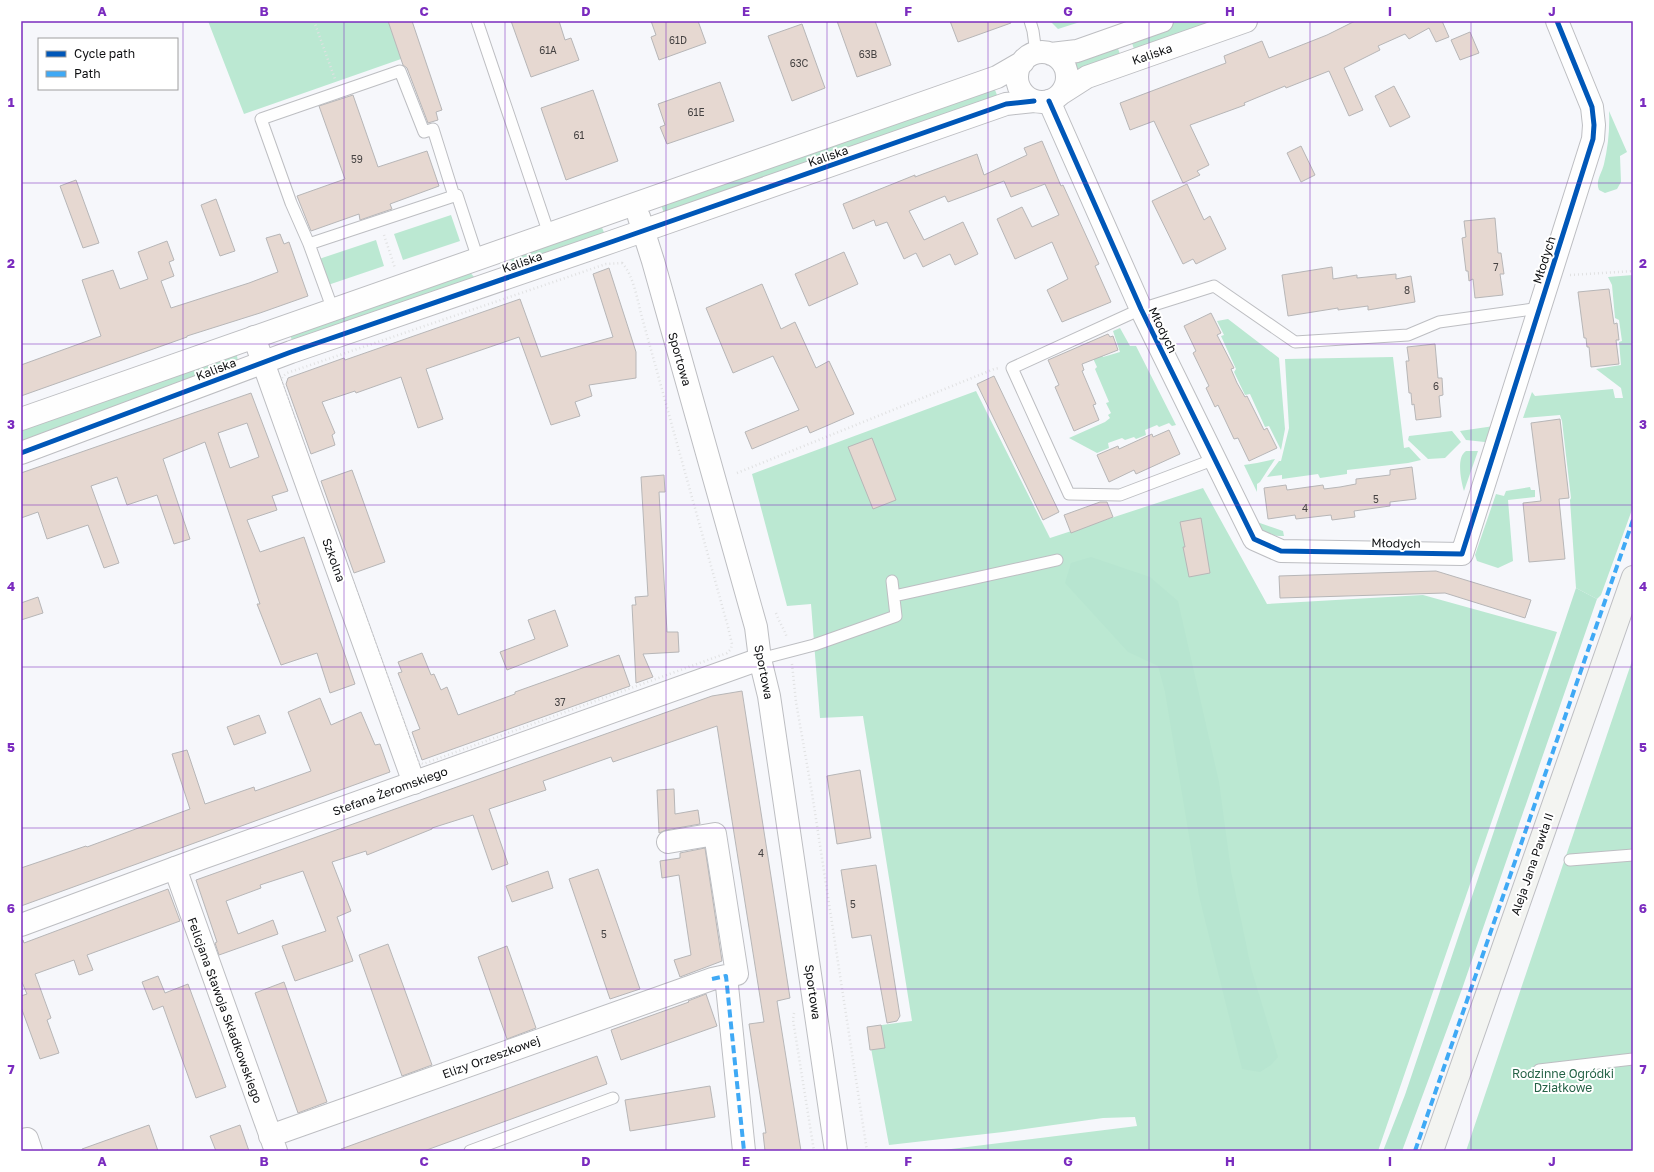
<svg xmlns="http://www.w3.org/2000/svg" width="1654" height="1172" viewBox="0 0 1654 1172" font-family="'Golos Text',sans-serif">
<rect width="100%" height="100%" fill="#f6f7fb"/>
<path fill="#bbe8d2" d="M208 21H388L401 59 244 114Z
M1050 21H1083L1058 29Z
M1178 21H1224L1135 52 1130 37Z
M1116 43 1121 57 1075 73 1070 59Z
M993 85 999 100 664 213 661 205Z
M1609 111 1627 152 1620 156 1621 182 1617 189 1605 193 1599 190C1595 181 1602 173 1604 164 1608 147 1610 128 1609 111Z
M451 215 460 241 403 260 394 234Z
M600 223 606 237 513 266 511 259Z
M376 240 384 266 328 285 319 259Z
M468 270 475 278 294 346 289 332Z
M1633 275V507L1601 595 1597 599 1576 588 1570 500 1571 498 1562 421 1560 415 1523 418 1532 392 1535 396 1613 389 1615 398H1623L1621 388 1596 369 1621 365 1619 342 1622 341 1619 320 1615 318 1612 285 1608 277Z
M1228 319 1279 358 1285 429 1281 450 1269 426 1265 427 1250 394 1245 395 1234 372 1236 369 1221 336 1224 335 1217 321Z
M1120 328 1130 346H1136L1176 425 1172 426 1169 423 1159 427 1157 425 1145 430 1146 435 1136 439 1134 437 1125 440 1122 438 1108 443 1109 448 1097 453 1069 438 1105 422 1110 418 1108 415 1111 413 1106 403 1109 402 1095 369 1097 367 1086 343 1095 340 1103 357 1120 352 1113 331Z
M233 354 237 356 238 361 21 441V425Z
M1393 357 1404 448 1409 447 1421 460 1408 463 1347 470V474L1320 478 1318 474 1282 479V475L1267 477 1279 461H1281L1289 428 1285 359Z
M976 391 1050 538 1203 488 1267 604 1423 595 1557 632 1378 1151H935L1137 1126 1135 1117 1103 1118 1003 1132 889 1145 867 1027 912 1021 863 716 820 718 811 604 787 606 752 474Z
M1494 426V443L1466 440 1460 431Z
M1452 431 1461 442 1445 458 1428 459 1408 440 1409 436Z
M1466 451H1478L1464 491C1461 481 1456 457 1466 451Z
M1275 459 1260 482 1257 484V492L1244 465 1257 463Z
M1530 487 1531 490H1535V497L1508 500 1513 561 1498 568 1477 561 1475 555 1496 494 1504 496 1506 491Z
M1257 522 1283 531 1284 536C1269 536 1264 535 1257 522Z
M1633 658V1151H1466Z"/>
<path fill="#b7e5d0" d="M1091 557 1150 577 1178 601 1219 782 1231 871 1251 968 1278 1057 1271 1065 1260 1072 1242 1069 1199 896 1165 692 1158 666 1128 652 1065 583 1071 563Z
M1576 588 1597 599 1462 989 1402 1151H1383L1405 1095Z"/>
<path fill="#e6d8d1" stroke="#b7b6b7" fill-rule="evenodd" d="M388 21H412L442 110 436 112 438 120 428 123 407 68 403 65Z
M511 21H559L565 40 571 38 579 60 531 77Z
M651 21H698L706 43 659 60 651 37 656 35Z
M837 21H875L891 65 857 77Z
M950 21H1010L1011 23 958 42Z
M1355 21H1442L1449 37 1436 42 1429 28 1409 39 1405 34 1378 46 1380 50 1344 68 1363 110 1349 116 1329 71 1286 88 1285 86 1244 103 1245 105 1190 125 1209 165 1197 171 1200 175 1183 183 1154 121 1130 130 1120 103 1226 63 1224 56 1262 41 1269 58 1327 35Z
M802 24 825 88 792 101 768 36Z
M1470 32 1479 53 1460 60 1451 40Z
M720 82 734 121 667 144 660 127 665 125 658 104Z
M1394 86 1410 117 1390 127 1375 96Z
M593 90 618 161 566 180 541 108Z
M353 95 378 167 427 151 439 186 390 204 392 209 360 220 359 214 311 231 297 196 345 179 319 106Z
M1042 141 1061 186 1063 185 1099 264 1095 266 1111 302 1062 322 1047 290 1068 279 1052 242 1015 259 997 219 1022 207 1032 227 1059 215 1045 184 1011 197 1004 181 948 202 945 196 909 211 924 240 963 222 978 254 955 265 950 254 923 267 916 253 904 259 887 222 876 226 874 220 853 229 843 204 915 175V177L977 154 984 175 1027 155 1024 148Z
M1301 146 1315 175 1301 182 1287 153Z
M76 180 99 243 83 248 60 186Z
M1187 184 1204 220 1210 216 1226 249 1196 264 1193 259 1183 264 1152 201Z
M216 199 235 251 220 256 201 205Z
M1495 218 1498 253H1501L1504 274H1500L1503 295 1475 298 1473 279 1469 281 1468 271H1466L1462 238 1466 237 1464 221Z
M280 234 284 244 289 242 308 296 260 313 187 336V337L21 396V365L101 336 82 280 113 270 120 289 148 279 138 252 167 241 174 260 169 262 174 276 161 281 171 308 249 283 278 272 266 238Z
M844 252 858 284 809 306 795 274Z
M1332 267 1333 279 1357 275V278L1396 274V279L1411 276 1415 302 1368 310V306L1338 310V308L1288 316 1282 275Z
M609 268 636 352V378L589 385 592 396 575 402 580 416 551 425 519 337 426 369 443 419 418 428 401 377 356 393 355 391 322 402 335 433 332 435 335 445 311 454 286 384 288 378 344 358 345 360 520 299 541 357 613 337 593 274Z
M762 284 781 329 795 322 816 368 829 361 854 414 810 433 807 426 752 449 745 432 799 410 773 356 733 373 706 308Z
M1609 289 1614 324 1617 323 1619 340H1616L1619 364 1591 367 1589 347H1587L1586 338H1584L1578 292Z
M1211 313 1221 333 1217 335 1234 368 1231 369 1237 383 1245 397 1247 396 1264 430 1267 428 1277 448 1249 461 1238 438 1234 439 1218 405 1215 407 1206 388 1209 386 1193 353 1196 351 1184 326Z
M1108 334 1110 337 1113 336 1118 350 1082 364 1084 370 1082 371 1096 404 1093 405 1099 420 1074 431 1055 387 1059 385 1048 360Z
M1435 344 1438 378H1442L1443 395 1439 396 1441 417 1416 420 1414 404 1412 405 1411 393H1409L1406 361H1409L1407 347Z
M994 376 1059 512 1043 520 977 384Z
M251 393 288 491 272 496 277 510 247 520 260 552 304 537 355 684 330 693 317 653 281 665 257 604H260L205 442 163 459 190 539 174 544 157 495 127 505 117 477 91 486 119 563 104 568 88 525 47 539 38 512 21 518V473ZM247 423 259 457 230 468 218 433Z
M1560 419 1569 498 1559 499 1565 559 1529 562 1523 503 1541 501 1531 423Z
M1169 430 1180 454 1136 474 1134 470 1109 482 1097 455 1118 446 1119 449 1152 434 1153 437Z
M872 438 896 500 873 509 848 447Z
M1412 467 1416 499 1390 502V506L1354 511 1355 517 1332 520 1331 515 1296 519 1295 515 1268 519 1264 488 1286 485 1287 490 1323 485 1324 489 1340 487 1356 484V479L1390 475V470Z
M352 470 385 562 354 573 321 481Z
M664 475 665 492H659L667 632H678L679 652 643 654 653 677 636 683 632 605H636L635 597 648 596 641 477Z
M1100 502H1107L1113 517 1071 533 1064 515Z
M1201 518 1210 573 1189 577 1183 547H1185L1180 522Z
M1436 571 1531 600 1525 618 1445 593 1280 598 1279 576Z
M38 597 43 613 21 620V603Z
M555 610 568 646 507 670 500 652 535 639 528 620Z
M422 653 431 675 434 674 441 690 447 687 458 715 515 694V692L619 655 630 686 422 760 412 732 420 729 398 673 402 672 398 662Z
M742 691 790 998 777 1001 801 1151H765L763 1133H766L749 1024 764 1022 717 726 613 762 611 757 543 781 546 790 489 809 508 864 492 870 473 815 432 828V829L367 855 366 851 332 862 351 911 337 917 353 961 295 981 282 946 326 931 303 871 260 885 261 888 226 901 238 934 273 920 278 934 219 955 215 943 217 942 196 880 712 696Z
M320 698 331 725 361 712 375 745 380 744 390 772 21 906V868L86 846 87 847 190 809 172 754 187 750 205 804 254 787 255 791 311 771 288 712Z
M259 715 266 733 234 745 227 727Z
M860 770 871 838 837 844 827 776Z
M674 789 675 814 698 810 700 824 666 830 659 833 657 790Z
M705 848 722 961 680 977 674 960 691 955 679 875 662 878 660 861 680 858V853Z
M876 865 900 1016 897 1021 887 1023 871 935 852 938 841 870Z
M598 869 640 989 610 999 569 879Z
M548 871 553 888 512 902 506 886Z
M168 889 180 921 87 955 93 970 79 975 74 960 35 974 51 1018 47 1020 59 1053 40 1059 21 1007V996L27 994 21 980V940H23L24 943Z
M388 944 432 1065 402 1076 359 955Z
M507 946 536 1028 507 1039 478 957Z
M158 976 165 993 188 984 226 1087 196 1098 163 1006 153 1010 142 982Z
M284 982 327 1102 298 1113 255 993Z
M706 994 717 1026 621 1060 611 1030 689 1002 688 1001Z
M881 1025 885 1048 870 1050 867 1027Z
M597 1056 607 1084 424 1151H341V1149Z
M710 1086 715 1117 630 1131 625 1100Z
M149 1125 158 1151H82V1149Z
M240 1125 249 1151H216L210 1136Z"/>
<g fill="none" stroke-linecap="round" stroke-linejoin="round">
<defs>
<path id="service" d="M477 21 549 234
M1030 21 1033 31 1036 53
M309 244 291 203 261 119 400 71 424 132 433 129 454 196
M333 310 309 244 457 195 478 259
M1215 459 1120 495 1069 494 1012 368 1141 309 1214 286 1295 342 1408 335 1439 322 1540 308
M894 596 1057 560
M760 659 814 645 896 616 892 581
M1570 860 1633 855
M1539 1070 1633 1059
M470 1151 613 1098"/>
<path id="minor" d="M1049 101 1141 309 1254 539 1281 551 1462 554 1593 139 1594 125 1592 107 1557 21
M254 337 414 783
M668 842 715 834 737 974 726 976
M175 868 276 1151
M270 1136 712 979 726 976 744 1151
M27 1139 31 1151"/>
<path id="tertiary" d="M1017 77a25 25 0 1 1 50 0a25 25 0 1 1-50 0Z
M1051 54 1077 51 1162 21
M1062 93 1087 77 1246 21
M639 217 653 261 756 627 760 659 769 696 836 1151
M21 419 997 77 1023 62
M21 453 291 352 614 241 1006 104 1034 101
M21 925 202 858 760 659"/>
<path id="secondary" d="M1432 1151 1633 577"/>
</defs>
<use href="#service" stroke="#bdbec2" stroke-width="13"/>
<use href="#minor" stroke="#bdbec2" stroke-width="24"/>
<use href="#tertiary" stroke="#bdbec2" stroke-width="24"/>
<use href="#secondary" stroke="#bdbec2" stroke-width="24"/>
<path stroke="#e0e1e2" stroke-width="2.5" stroke-dasharray="1 3" stroke-linecap="butt" d="M314 21 335 79
M384 235 395 268
M622 263C634 275 638 304 643 321L728 627 732 644 731 649 727 653 423 764 419 762 417 758C372 632 323 508 282 382V377L287 373 606 264Z
M1570 275 1633 271
M737 473 994 369 999 368
M776 613C779 622 784 628 787 638
M792 664 796 702 812 793 867 1151
M794 1013 793 1020 814 1151"/>
<use href="#service" stroke="#fefefe" stroke-width="11"/>
<use href="#minor" stroke="#fefefe" stroke-width="22"/>
<use href="#tertiary" stroke="#fefefe" stroke-width="22"/>
<use href="#secondary" stroke="#f3f4f1" stroke-width="22"/>
<path stroke="#3fa9f5" stroke-width="4" stroke-dasharray="8 4" stroke-linecap="butt" d="M712 979 726 976 744 1151
M1415 1151 1633 520"/>
<defs>
<path id="cycleway" d="M1049 101 1141 309 1254 539 1281 551 1462 554 1593 139 1594 125 1592 107 1557 21
M21 453 291 352 614 241 1006 104 1034 101"/>
</defs>
<use href="#cycleway" stroke="#fff" stroke-width="8"/>
<use href="#cycleway" stroke="#0057b8" stroke-width="5"/>
</g>
<path fill="none" stroke="#7b2cbf" stroke-width="1" stroke-opacity="0.55" d="M183 21V1151M344 21V1151M505 21V1151M666 21V1151M827 21V1151M988 21V1151M1149 21V1151M1310 21V1151M1471 21V1151M21 183H1633M21 344H1633M21 505H1633M21 667H1633M21 828H1633M21 989H1633"/>
<g text-anchor="middle" dominant-baseline="central" stroke-width="4" stroke-linejoin="round" paint-order="stroke">
<g font-size="10" fill="#454242">
<text x="678" y="40">61D</text>
<text x="548" y="50">61A</text>
<text x="868" y="54">63B</text>
<text x="799" y="63">63C</text>
<text x="696" y="112">61E</text>
<text x="579" y="135">61</text>
<text x="357" y="159">59</text>
<text x="1496" y="267">7</text>
<text x="1407" y="290">8</text>
<text x="1436" y="386">6</text>
<text x="1376" y="499">5</text>
<text x="1305" y="508">4</text>
<text x="560" y="702">37</text>
<text x="761" y="853">4</text>
<text x="853" y="904">5</text>
<text x="604" y="934">5</text>
</g>
<g font-size="12" fill="#0f1012" stroke="#fff">
<text transform="translate(1152 54) rotate(-19)">Kaliska</text>
<text transform="translate(828 156) rotate(-19)">Kaliska</text>
<text transform="translate(1544 260) rotate(-72)">Młodych</text>
<text transform="translate(522 262) rotate(-19)">Kaliska</text>
<text transform="translate(1163 330) rotate(64)">Młodych</text>
<text transform="translate(680 359) rotate(74)">Sportowa</text>
<text transform="translate(216 369) rotate(-21)">Kaliska</text>
<text transform="translate(1396 543) rotate(1)">Młodych</text>
<text transform="translate(334 560) rotate(70)">Szkolna</text>
<text transform="translate(764 672) rotate(79)">Sportowa</text>
<text transform="translate(390 791) rotate(-20)">Stefana Żeromskiego</text>
<text transform="translate(1532 864) rotate(-71)">Aleja Jana Pawła II</text>
<text transform="translate(813 992) rotate(82)">Sportowa</text>
<text transform="translate(225 1010) rotate(70)">Felicjana Sławoja Składkowskiego</text>
<text transform="translate(491 1057) rotate(-20)">Elizy Orzeszkowej</text>
</g>
<g font-size="12" fill="#256246" stroke="#fff">
<text x="1563" y="1073">Rodzinne Ogródki<tspan x="1563" dy="14">Działkowe</tspan></text>
</g>
</g>
<rect width="1654" height="1172" fill="none" stroke="#ffffff" stroke-width="44"/>
<rect x="38" y="38" width="140" height="52" fill="#ffffff" stroke="#9f9fa0"/>
<rect x="46" y="51" width="20" height="6" fill="#0057b8" stroke="#9f9fa0"/>
<text x="74" y="58" font-size="12" fill="#0f1012">Cycle path</text>
<rect x="46" y="71" width="20" height="6" fill="#3fa9f5" stroke="#9f9fa0"/>
<text x="74" y="78" font-size="12" fill="#0f1012">Path</text>
<rect x="22" y="22" width="1610" height="1128" fill="none" stroke="#7b2cbf" stroke-width="1.5"/>
<g font-size="13" text-anchor="middle" font-weight="bold" fill="#7b2cbf">
<text x="102" y="16">A</text>
<text x="264" y="16">B</text>
<text x="424" y="16">C</text>
<text x="586" y="16">D</text>
<text x="746" y="16">E</text>
<text x="908" y="16">F</text>
<text x="1068" y="16">G</text>
<text x="1230" y="16">H</text>
<text x="1390" y="16">I</text>
<text x="1552" y="16">J</text>
<text x="11" y="107">1</text>
<text x="1643" y="107">1</text>
<text x="11" y="268">2</text>
<text x="1643" y="268">2</text>
<text x="11" y="429">3</text>
<text x="1643" y="429">3</text>
<text x="11" y="591">4</text>
<text x="1643" y="591">4</text>
<text x="11" y="752">5</text>
<text x="1643" y="752">5</text>
<text x="11" y="913">6</text>
<text x="1643" y="913">6</text>
<text x="11" y="1074">7</text>
<text x="1643" y="1074">7</text>
<text x="102" y="1166">A</text>
<text x="264" y="1166">B</text>
<text x="424" y="1166">C</text>
<text x="586" y="1166">D</text>
<text x="746" y="1166">E</text>
<text x="908" y="1166">F</text>
<text x="1068" y="1166">G</text>
<text x="1230" y="1166">H</text>
<text x="1390" y="1166">I</text>
<text x="1552" y="1166">J</text>
</g>
</svg>
